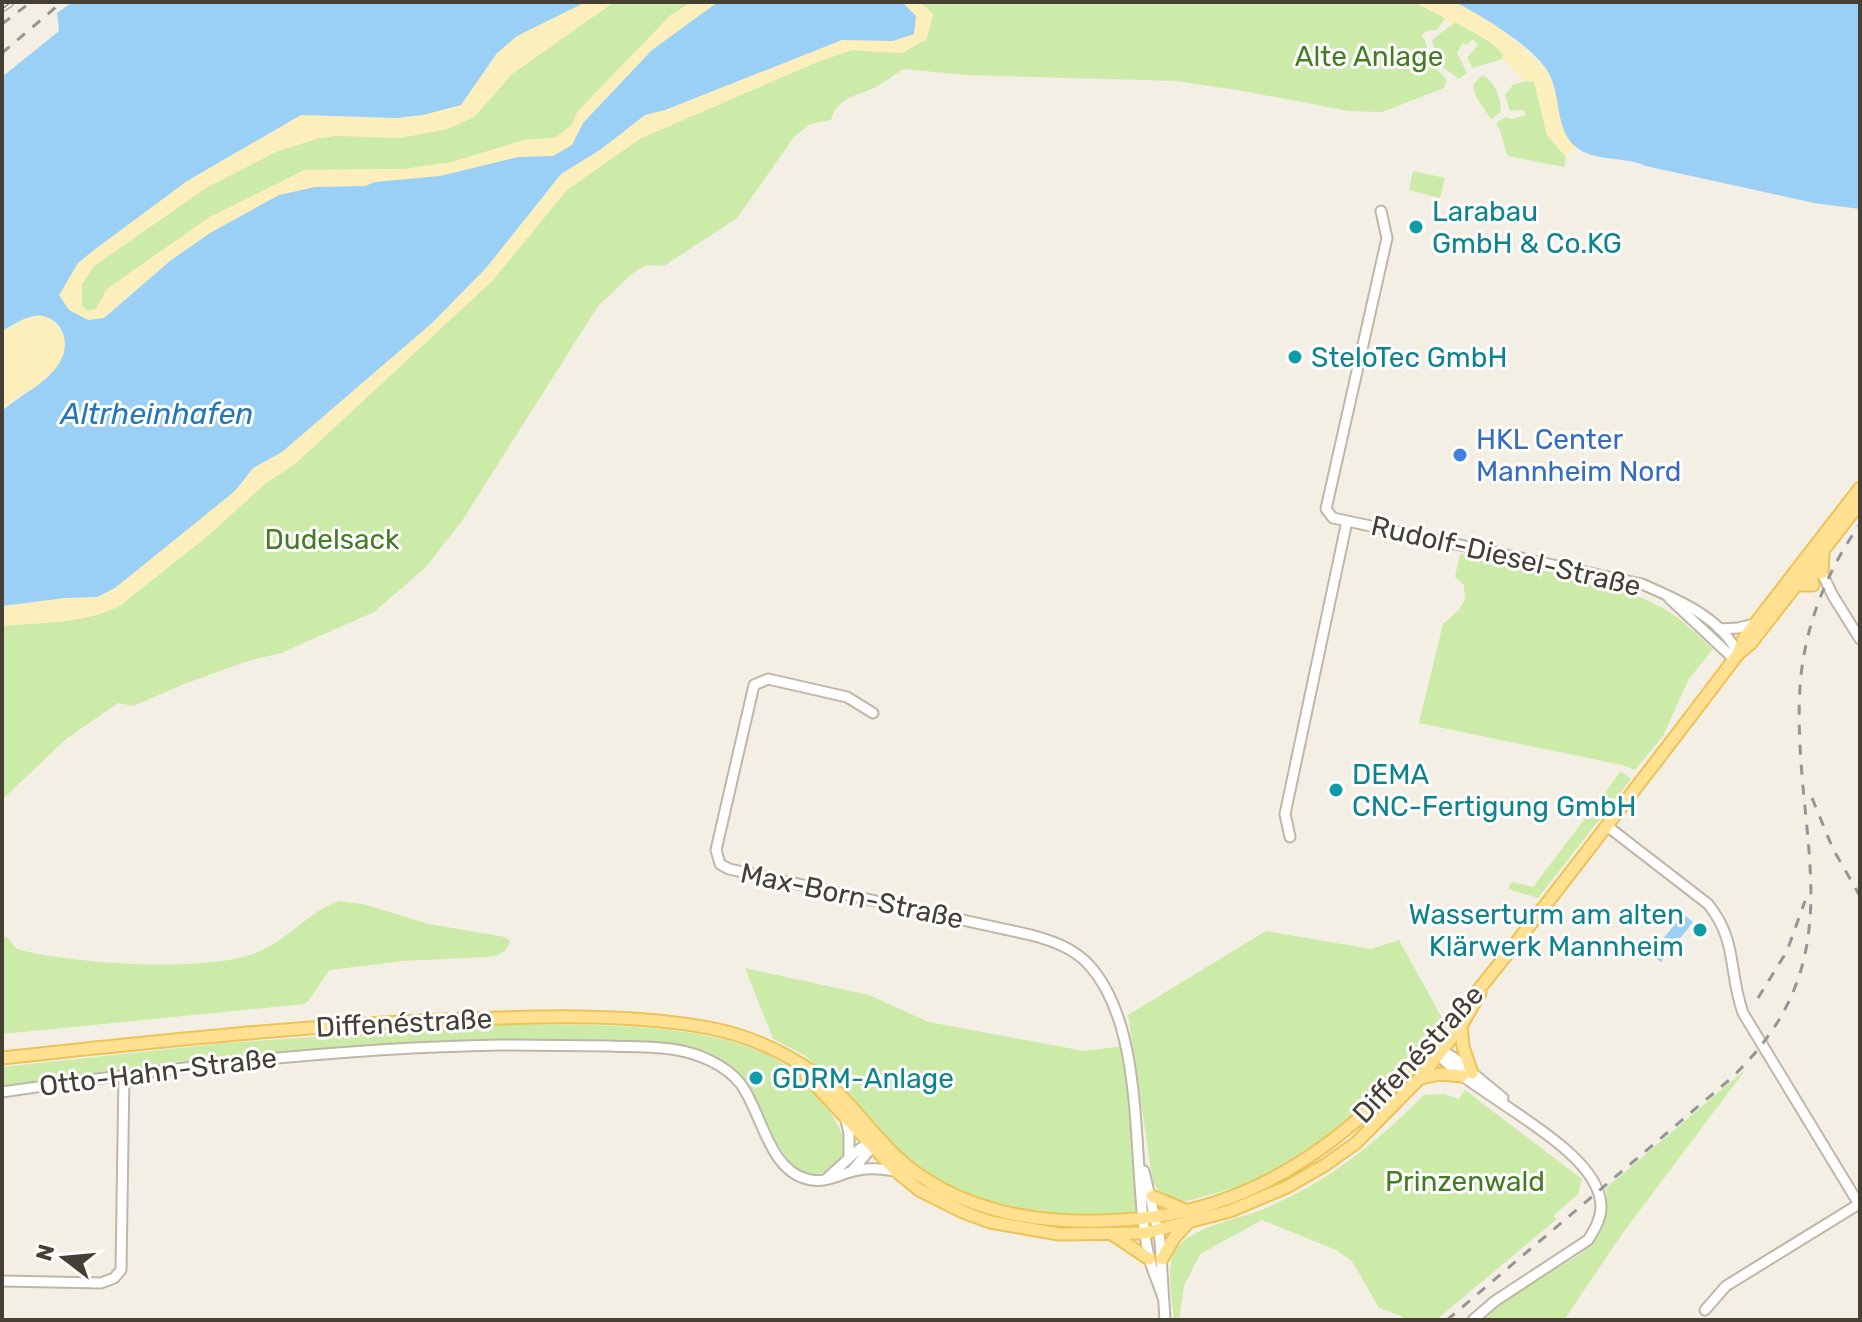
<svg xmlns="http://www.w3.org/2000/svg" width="1862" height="1322" viewBox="0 0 1862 1322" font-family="Rubik,sans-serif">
<rect width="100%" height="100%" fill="#f3efe4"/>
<path fill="#cceba9" d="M614 2H692L671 15 578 111 571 126 555 138 525 140 452 162 405 169 305 170 210 217 107 289 96 309 87 311 82 306V284L94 266 207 187 278 151 319 138 474 117 512 74Z
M920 2H1414L1445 18 1437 30H1429L1421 35 1425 40 1431 63 1447 80 1444 88 1382 112 1349 111 1243 91 1177 81 967 75 903 69C894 75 885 82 876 87 857 96 837 97 831 120L810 124 794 137 737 218 664 266 647 265 633 273 598 306 462 521 425 568 374 612 281 653 248 661 184 684 133 706 118 703 66 739 2 800V626C41 622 86 624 121 605L210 534 266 483 295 464 493 280 566 190 641 138 817 62 852 50 902 53 933 14Z
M1455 22 1492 43 1503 54 1502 59 1473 68 1467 58 1478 45 1473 39 1466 45 1463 43 1457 53 1467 73 1459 79 1438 64 1432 40Z
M1482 75C1495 81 1501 98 1501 112L1491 119 1476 97 1473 85Z
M1529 80 1534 82 1547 135 1566 157 1564 167 1508 156C1503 145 1503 134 1496 123L1506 117 1512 119 1526 115 1523 110 1510 111 1505 95 1513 85Z
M1413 171 1445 178 1440 198 1409 190Z
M1460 554C1524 568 1602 576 1659 606 1679 616 1696 634 1713 649L1689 679 1663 736 1635 770 1622 765 1419 723 1443 624 1459 610 1465 599 1464 585 1455 577Z
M1621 771 1631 779 1538 898 1508 889 1512 882 1533 887Z
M339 901 363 904 429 924 505 937 510 941C507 954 498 956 487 957L403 961 330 970C320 980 316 994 305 1004L2 1034V936L7 937 17 949C70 964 206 973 256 953 287 941 308 912 339 901Z
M1266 931 1371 949 1399 940 1442 1018 1439 1028 1405 1068 1340 1131 1259 1181 1180 1203 1165 1198 1153 1183 1128 1015Z
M745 968 869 995 929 1022 1084 1051 1125 1046 1145 1219C1117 1220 1086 1224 1059 1220 1014 1214 946 1192 911 1163 876 1135 849 1097 817 1066L804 1055 773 1039Z
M507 1024C587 1026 709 1020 779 1061 796 1071 811 1086 826 1100L824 1104C837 1122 861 1155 829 1170 782 1193 765 1102 743 1078 729 1062 711 1054 691 1049 645 1038 593 1041 545 1041 416 1038 286 1050 158 1064 106 1070 54 1080 2 1088V1067L225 1043Z
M1746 1069 1622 1234 1564 1320H1483C1499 1306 1515 1293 1533 1282 1574 1257 1614 1246 1606 1188Z
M1465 1090 1582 1179 1578 1194 1553 1216 1557 1219 1436 1320H1404L1401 1316 1379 1308 1352 1261 1336 1250 1262 1220 1200 1254 1184 1286 1179 1320 1174 1319C1172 1300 1166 1269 1174 1252 1186 1227 1242 1219 1266 1208 1328 1182 1377 1142 1424 1095L1444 1094 1459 1099Z"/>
<path fill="#fcefbb" d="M586 2H614L512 74 474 117 448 129 400 138 335 136 319 138 278 151 207 187 94 266 82 284V306L87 311 96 309 107 289 210 217 305 170 405 169 452 162 525 140 555 138 571 126 578 111 671 15 692 2H718L652 50 572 145 553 156 517 158 440 176 375 182 365 186 315 187 210 233 170 261 104 318 88 320 69 310 59 295 78 263 94 250 187 181 301 115 396 118 486 72 497 53 517 35Z
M902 2H920L933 14 927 39 902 53 852 50 817 62 641 138 567 190 493 280 295 464 266 483 210 534 120 605C86 624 41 622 2 626V606L65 598 97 597 115 588 235 491 253 468 282 452 432 323 486 268 561 174 600 150 645 115 666 110 842 40 892 41 916 16Z
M1414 2H1455L1491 21 1528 52 1548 71 1558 100 1564 131 1576 148 1566 157 1547 135 1534 82 1524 81 1502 59 1503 54 1492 43 1456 22 1451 26 1445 18Z
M42 315C75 332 70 359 44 381 38 387 29 389 22 394 14 398 8 405 2 411V331L26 319Z"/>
<path fill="#9acff6" d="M73 2H586L517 36 497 53 461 105 423 115 396 118 301 115 187 181 94 250 78 263 59 295 69 310 88 320 104 318 170 261 210 233 279 195 315 187 365 186 375 182 440 176 518 157 553 156 572 145 583 123 652 50 718 2H902L916 16 914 34 893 41 842 40 665 110 645 115 600 150 561 174 486 268 432 323 282 452 253 468 235 491 115 588 97 597 65 598 2 606V411C21 394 47 384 60 362 70 345 65 321 43 316 30 313 13 325 2 331V77L59 31 57 13Z
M1455 2H1860V209L1814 203 1646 166C1625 156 1594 162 1576 147 1554 129 1562 95 1548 72 1533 46 1482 16 1455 2Z
M1683 914 1693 922 1661 962 1657 959 1658 956 1656 958 1651 954Z"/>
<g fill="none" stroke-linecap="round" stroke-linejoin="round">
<defs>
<path id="minor" d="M2 6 8 2
M1381 211 1387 238 1326 509 1333 518 1642 584C1678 600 1721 617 1738 654
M1822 573 1833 596 1860 639
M1669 598 1734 659
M1719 629 1738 628 1755 624
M873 713 847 697 768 679 754 685 716 850 720 864 729 869 1031 935C1053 941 1074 948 1090 966 1149 1033 1130 1173 1149 1257 1152 1271 1159 1284 1163 1298
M1607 826 1708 904C1738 941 1728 971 1743 1013L1860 1206
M1290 837 1285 814 1347 521
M1438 1049 1453 1057 1503 1098
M1436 1052C1471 1095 1600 1147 1601 1206 1601 1219 1595 1229 1588 1240L1495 1301 1473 1320
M2 1092C168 1068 334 1048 501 1045 538 1045 574 1046 610 1046 632 1047 655 1046 677 1050 700 1054 725 1065 740 1083 762 1112 768 1169 807 1179 824 1184 838 1175 854 1171 868 1167 881 1169 896 1171
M845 1116 849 1133V1158
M852 1171 877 1141
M1144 1171 1160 1240 1165 1320
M826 1179 858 1150 872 1141
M2 1281 101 1283 114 1278 121 1270 124 1074
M1705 1310 1726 1286 1859 1204"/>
<path id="major" d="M1801 569 1822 573 1823 551
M1796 585H1813L1807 566
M1738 654 1744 638 1860 488
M1461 1026 1463 1047 1472 1073
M2 1058C159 1041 316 1024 473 1019 549 1016 635 1014 709 1028 747 1035 782 1051 813 1072 841 1091 862 1121 885 1145 913 1176 949 1196 989 1208 1032 1221 1077 1223 1122 1220 1321 1209 1431 1050 1544 907 1609 823 1674 739 1738 654L1751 643 1860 503
M806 1075 896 1171 919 1190 963 1212 990 1222 1059 1234 1145 1233 1230 1211 1287 1187 1325 1165 1356 1143 1420 1078 1461 1026 1480 993
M1420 1078 1440 1074 1462 1076
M1152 1196 1187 1211
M1112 1234 1149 1259
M1162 1259 1174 1238 1187 1224"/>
</defs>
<use href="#minor" stroke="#bfb7a6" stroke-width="13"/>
<use href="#major" stroke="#edc358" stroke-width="15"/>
<use href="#minor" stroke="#fff" stroke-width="9"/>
<use href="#major" stroke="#ffe191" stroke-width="11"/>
<path stroke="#959595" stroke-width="2" d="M2 9 11 2"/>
<path stroke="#959595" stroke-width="3" stroke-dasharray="10 10" stroke-linecap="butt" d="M2 24 31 2
M2 53 62 2
M1812 798 1833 849 1860 896
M1758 998 1787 951 1805 901
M1447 1320 1728 1081C1862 957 1791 839 1800 687 1804 628 1826 572 1860 524"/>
</g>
<g fill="#0f9aa8" stroke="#fff" stroke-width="3">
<circle cx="1416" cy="227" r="8"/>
<circle cx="1295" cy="357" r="8"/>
<circle cx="1336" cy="790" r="8"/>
<circle cx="1700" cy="930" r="8"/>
<circle cx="756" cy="1078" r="8"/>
</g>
<circle fill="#3f7fe0" stroke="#fff" stroke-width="3" cx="1460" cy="455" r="8"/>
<g text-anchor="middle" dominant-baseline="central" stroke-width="6" stroke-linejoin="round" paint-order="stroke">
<g font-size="28" fill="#437c22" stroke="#fff">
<text x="1369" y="56">Alte Anlage</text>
<text x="332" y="539">Dudelsack</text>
<text x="1465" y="1181">Prinzenwald</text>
</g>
<g font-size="28" fill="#0d838f" stroke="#fff" text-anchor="start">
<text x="1432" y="211">Larabau<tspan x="1432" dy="32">GmbH &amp; Co.KG</tspan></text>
<text x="1311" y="357">SteloTec GmbH</text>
<text x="1352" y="774">DEMA<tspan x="1352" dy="32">CNC-Fertigung GmbH</tspan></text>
<text x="1684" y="914" text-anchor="end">Wasserturm am alten<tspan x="1684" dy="32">Klärwerk Mannheim</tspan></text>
<text x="772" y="1078">GDRM-Anlage</text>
</g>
<g font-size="28" fill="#366cbe" stroke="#fff" text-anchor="start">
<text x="1476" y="439">HKL Center<tspan x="1476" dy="32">Mannheim Nord</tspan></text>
</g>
<g font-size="28" fill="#463f33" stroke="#fff">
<text transform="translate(1506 556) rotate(13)">Rudolf-Diesel-Straße</text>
<text transform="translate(852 896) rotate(12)">Max-Born-Straße</text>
<text transform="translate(404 1023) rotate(-3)">Diffenéstraße</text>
<text transform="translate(1418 1054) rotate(-47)">Diffenéstraße</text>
<text transform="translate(158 1072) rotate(-7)">Otto-Hahn-Straße</text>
</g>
<g font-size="30" font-style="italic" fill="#2478ba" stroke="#fff">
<text x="157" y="414">Altrheinhafen</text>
</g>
</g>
<rect width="1862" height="1322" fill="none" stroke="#463f33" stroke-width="8"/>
<g transform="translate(64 1258) rotate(286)" stroke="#ffffff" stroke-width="6" paint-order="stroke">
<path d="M0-6L14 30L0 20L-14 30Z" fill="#463f33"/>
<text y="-12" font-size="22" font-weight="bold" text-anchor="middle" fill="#463f33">N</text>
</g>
</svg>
